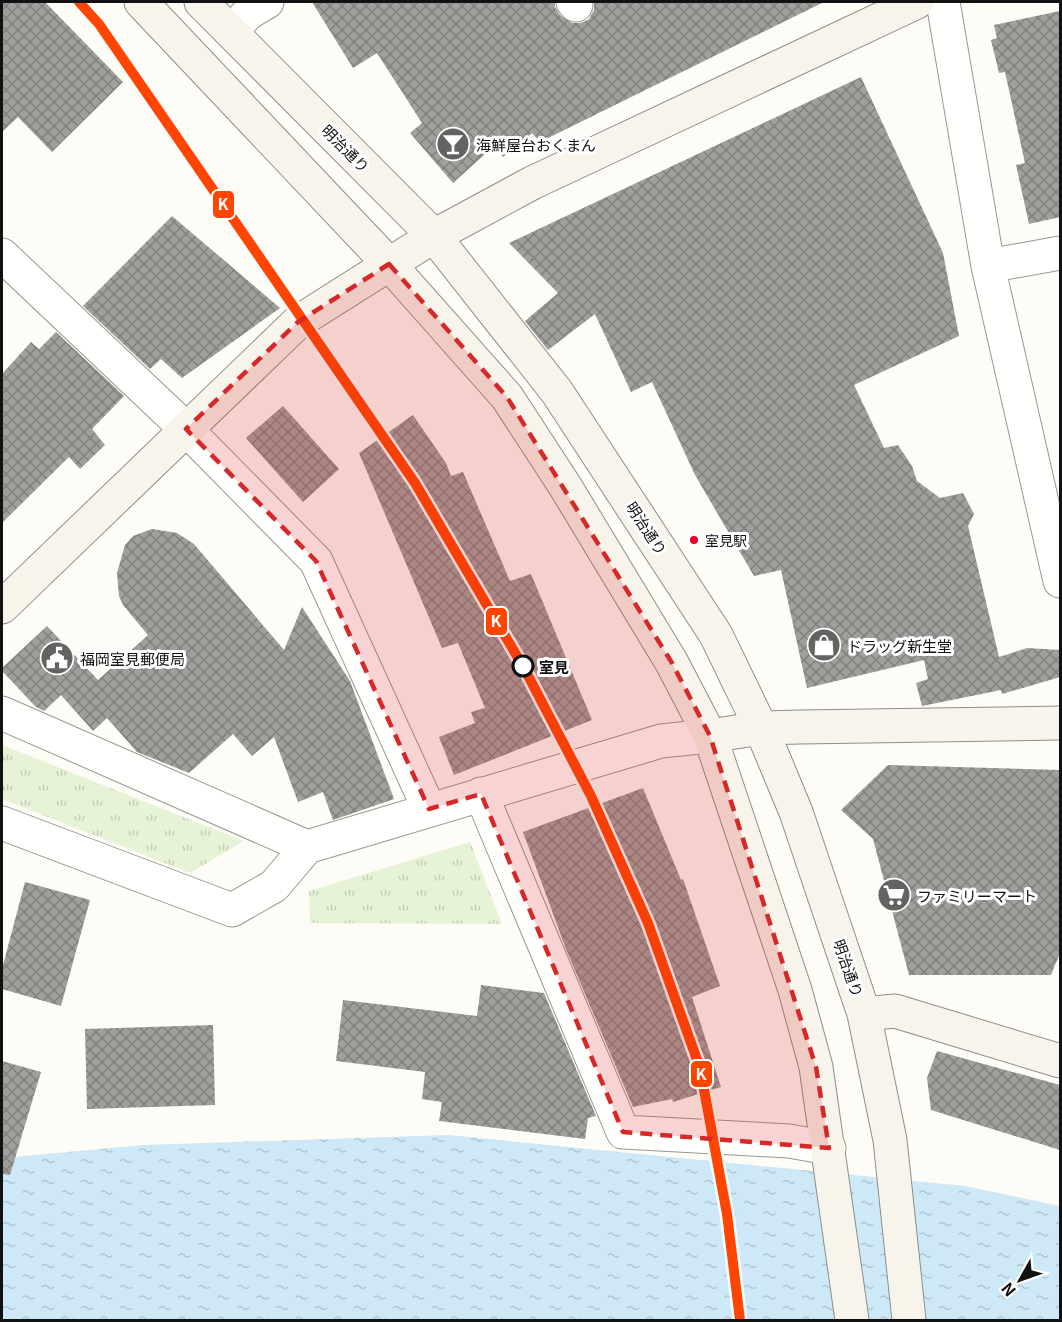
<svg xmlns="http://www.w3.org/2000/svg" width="1062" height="1322" viewBox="0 0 1062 1322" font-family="Georgia,'Noto Sans JP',serif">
<defs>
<pattern id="grass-tufts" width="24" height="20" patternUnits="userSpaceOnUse" patternTransform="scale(1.5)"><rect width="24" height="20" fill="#e7f3d7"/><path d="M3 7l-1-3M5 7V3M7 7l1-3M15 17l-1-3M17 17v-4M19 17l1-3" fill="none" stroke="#c5cfb8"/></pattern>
<pattern id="water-ripples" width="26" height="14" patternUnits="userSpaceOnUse" patternTransform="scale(1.5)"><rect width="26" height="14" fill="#cde8f7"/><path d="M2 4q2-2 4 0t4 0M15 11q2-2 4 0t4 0" fill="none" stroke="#afc6d3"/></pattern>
<pattern id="building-cross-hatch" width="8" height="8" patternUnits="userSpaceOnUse" patternTransform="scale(1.5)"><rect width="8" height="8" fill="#a19f9c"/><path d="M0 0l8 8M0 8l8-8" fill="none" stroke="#82807e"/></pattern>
</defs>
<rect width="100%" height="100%" fill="#fdfcf7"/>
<path fill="url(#grass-tufts)" d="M2 745 244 841 190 873 2 799Z
M470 842 502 924 310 923 309 891Z"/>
<path fill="url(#water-ripples)" d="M448 1135 965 1186 1060 1206V1320H2V1158L144 1145Z"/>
<path fill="url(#building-cross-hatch)" d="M2 2H45L123 82 52 152 18 117 2 132Z
M312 2H555V7L560 15 572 23H581L589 19 594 10V2H824L540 142 532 133 503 157 494 146 453 183 410 133 422 123 377 53 353 68Z
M1060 11V217L1029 224 1016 165 1025 163 1005 72 999 73 991 40 997 38 994 25Z
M861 77 943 253 959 336 854 385 884 448 898 445 912 466 917 481 940 498 963 493 974 514 968 526 999 657 1027 648 1060 650V677L1002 694 1001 690 922 706 916 683 928 679 924 660 807 688 781 570 754 576 695 475 652 382 631 392 595 314 548 350 525 321 558 293 509 243Z
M172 216 280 308 182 378 161 359 150 369 83 306Z
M56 332 124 396 92 429 105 445 80 469 69 457 2 523V374L31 342 39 349Z
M283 406 339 469 303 502 246 438Z
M413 415 446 463 451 476 463 472 510 581 531 574 592 720 454 775 439 737 475 723 471 712 485 708 458 643 442 648 359 453Z
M152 529 177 533 194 544 284 650 302 607 350 681 394 799 333 820 323 792 298 802 274 737 252 756 233 734 189 773 137 752 107 718 93 731 61 695 44 711 36 707 2 671V668L47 626 98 680 148 635 123 605 119 596 117 573 125 545 133 536Z
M888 765 1060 770V953L1051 975H909L873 839 841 810Z
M643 788 681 880 683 879 720 986 692 997 721 1087 673 1102 672 1099 633 1107 566 949 523 832Z
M25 882 90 900 61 1006 2 989V969Z
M481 985 544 993 596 1116 588 1118 585 1139 439 1121 442 1102 422 1099 425 1072 336 1061 343 1000 477 1016Z
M213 1025 215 1105 87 1109 85 1029Z
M937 1051 1060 1085V1150L931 1110 927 1078Z
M2 1061 41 1072 10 1175 2 1174Z"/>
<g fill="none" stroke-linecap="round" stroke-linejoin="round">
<defs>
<path id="street" d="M573 2 576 5
M943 2 988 266 1060 581
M231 32 248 13 267 2
M2 255 186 429 316 561 429 809
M988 266 1060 253
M2 713 307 847 661 741 710 736
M481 794 623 1132 789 1141 829 1148
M2 823 232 910 274 886 307 847"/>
<path id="secondary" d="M141 2 389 264 507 397 565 486 672 663 710 736 795 990 816 1067 852 1320
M201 2 434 236 557 392 716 635 761 728 796 812 864 1014 890 1140 909 1320
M2 607 298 322 434 236 532 183 917 2
M710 736 761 728 800 727 1060 723
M864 1014 895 1011 1060 1061"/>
</defs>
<use href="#street" stroke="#979795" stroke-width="35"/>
<use href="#secondary" stroke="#8e8d8b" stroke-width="35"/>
<use href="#street" stroke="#fffffe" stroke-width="33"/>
<use href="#secondary" stroke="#f6f4eb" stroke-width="33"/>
<defs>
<path id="metro-1" d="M79 2 99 24 415 483 524 668 591 796 648 923 700 1068 727 1214 740 1320"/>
</defs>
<use href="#metro-1" stroke="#fff" stroke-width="15"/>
<use href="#metro-1" stroke="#ff4500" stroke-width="10"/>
</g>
<path fill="#d62828" fill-opacity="0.2" stroke="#d62828" stroke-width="4.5" stroke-dasharray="12 8" stroke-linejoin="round" d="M389 264 507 397 672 663 710 736 816 1067 829 1148 623 1132 481 794 429 809 316 561 186 429 298 322Z"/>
<defs>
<symbol id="bar-disc" viewBox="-11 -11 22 22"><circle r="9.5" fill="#646362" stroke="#fff"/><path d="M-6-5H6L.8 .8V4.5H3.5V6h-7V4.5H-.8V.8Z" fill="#fff"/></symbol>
<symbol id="shop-disc" viewBox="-11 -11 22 22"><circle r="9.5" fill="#646362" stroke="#fff"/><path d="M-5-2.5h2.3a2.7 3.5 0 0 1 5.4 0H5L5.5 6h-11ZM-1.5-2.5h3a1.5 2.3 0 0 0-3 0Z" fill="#fff"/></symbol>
<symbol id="civic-disc" viewBox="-11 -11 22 22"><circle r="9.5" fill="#646362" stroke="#fff"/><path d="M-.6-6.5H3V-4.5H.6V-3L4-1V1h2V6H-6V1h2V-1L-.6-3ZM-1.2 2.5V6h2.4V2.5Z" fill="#fff"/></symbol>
<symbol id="supermarket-disc" viewBox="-11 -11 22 22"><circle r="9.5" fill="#646362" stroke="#fff"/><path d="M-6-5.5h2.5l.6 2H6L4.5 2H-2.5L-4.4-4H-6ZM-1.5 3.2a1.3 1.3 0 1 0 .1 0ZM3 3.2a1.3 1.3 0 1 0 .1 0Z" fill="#fff"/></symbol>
</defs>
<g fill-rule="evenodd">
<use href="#bar-disc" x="434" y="125" width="38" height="38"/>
<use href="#shop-disc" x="805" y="626" width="38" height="38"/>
<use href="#civic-disc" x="38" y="639" width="38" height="38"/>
<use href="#supermarket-disc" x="875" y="876" width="38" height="38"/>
</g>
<circle fill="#e4002b" stroke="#fff" stroke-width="2" cx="694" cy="540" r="5"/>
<circle fill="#fff" stroke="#111" stroke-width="3" cx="523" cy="666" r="10"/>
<g text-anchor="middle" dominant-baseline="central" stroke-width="6" stroke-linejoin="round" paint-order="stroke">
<g font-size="14" fill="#111" stroke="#fff" text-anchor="start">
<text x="705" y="540">室見駅</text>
</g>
<g font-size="15" fill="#111" stroke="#fff" text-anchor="start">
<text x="476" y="144">海鮮屋台おくまん</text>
<text x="847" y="645">ドラッグ新生堂</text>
<text x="80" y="658">福岡室見郵便局</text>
<text x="917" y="895">ファミリーマート</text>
</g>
<g font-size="15" fill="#111" stroke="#fff">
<text transform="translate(346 148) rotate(45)">明治通り</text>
<text transform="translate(647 528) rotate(57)">明治通り</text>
<text transform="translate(849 968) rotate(71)">明治通り</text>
</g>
<g font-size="15" font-weight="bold" fill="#111" stroke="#fff" text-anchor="start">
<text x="539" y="666">室見</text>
</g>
</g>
<g stroke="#fff" stroke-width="2">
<rect x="212" y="190" width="23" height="29" rx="6" fill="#ff4500"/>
<rect x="485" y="607" width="23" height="29" rx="6" fill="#ff4500"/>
<rect x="690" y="1060" width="23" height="28" rx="6" fill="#ff4500"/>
</g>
<g font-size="16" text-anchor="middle" font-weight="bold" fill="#fff">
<text x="223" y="210">K</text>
<text x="496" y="627">K</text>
<text x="701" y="1080">K</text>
</g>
<rect width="1062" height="1322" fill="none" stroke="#111111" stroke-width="6"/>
<g transform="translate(1020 1280) rotate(230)" stroke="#ffffff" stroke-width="4.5" paint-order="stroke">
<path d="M0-4.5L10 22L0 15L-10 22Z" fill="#111111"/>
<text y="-9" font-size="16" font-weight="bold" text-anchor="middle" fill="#111111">N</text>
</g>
</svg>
